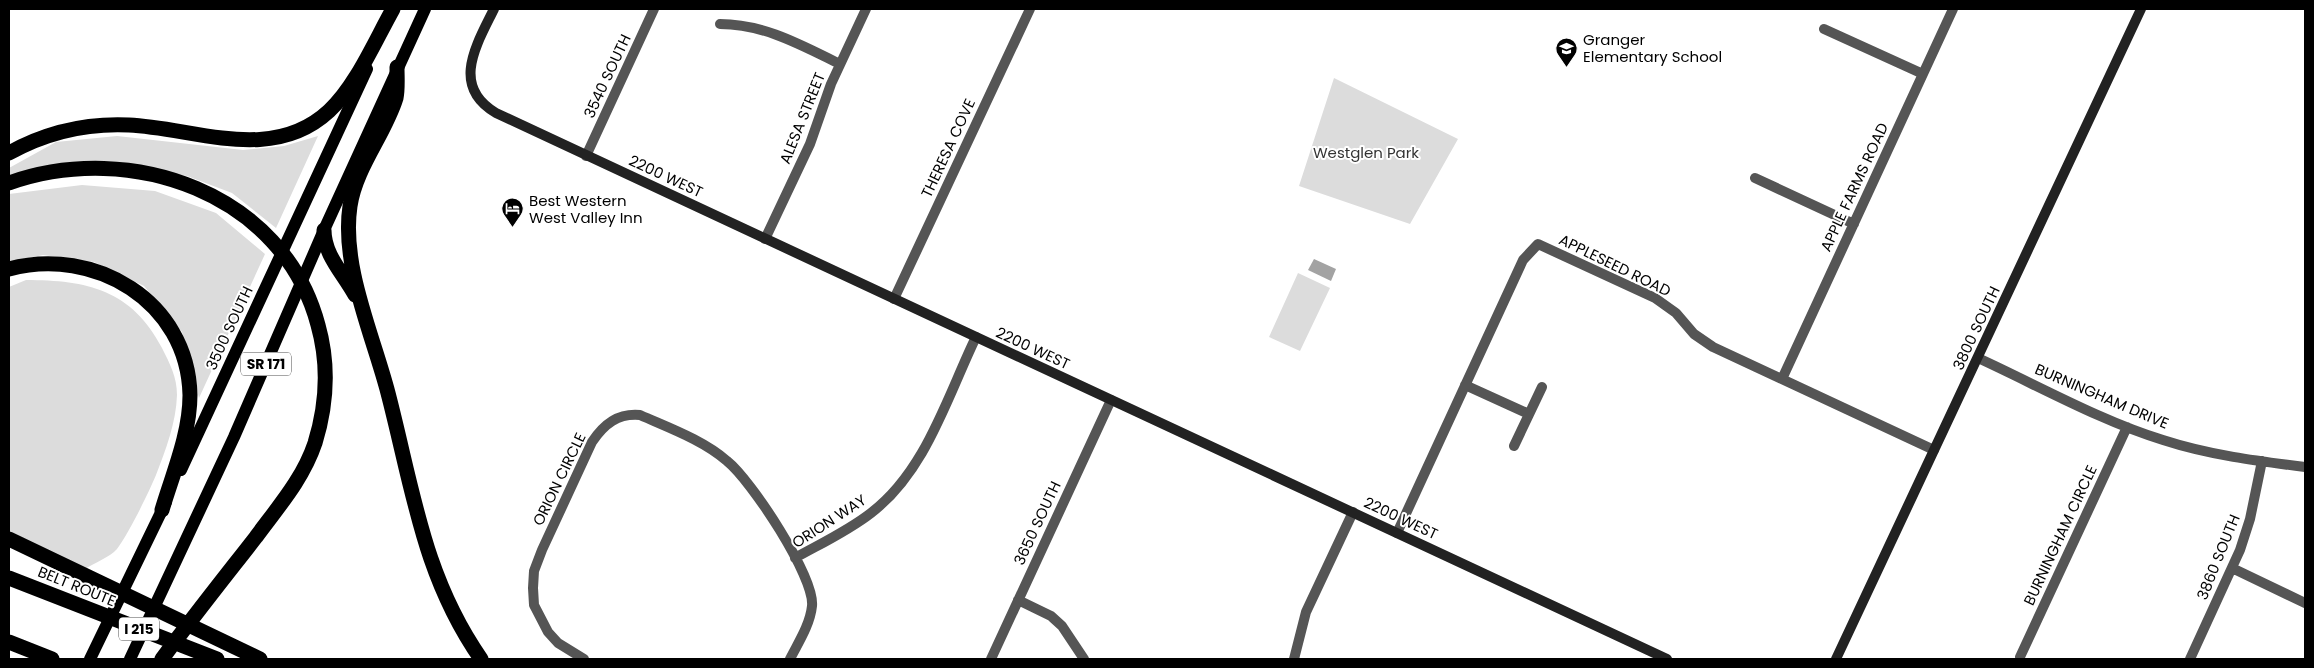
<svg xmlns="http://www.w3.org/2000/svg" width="2314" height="668" viewBox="0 0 2314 668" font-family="Poppins,sans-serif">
<rect width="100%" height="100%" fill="#fff"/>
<path fill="#dcdcdc" d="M1334 78 1458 139 1410 224 1299 186Z
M117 136 243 150 284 146 318 136 276 228 232 193 187 176 132 165 9 179V168L56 142Z
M82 185 155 191 216 213 265 254 199 398 182 332 144 286 94 262 43 255 9 262V194Z
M1298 273 1330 288 1300 351 1269 337Z
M26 280C87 280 132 290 162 348 170 364 177 377 177 395 176 423 166 449 156 475 148 494 129 533 117 549 110 557 94 563 85 569L9 531V287Z"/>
<path fill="#a3a3a3" d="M1314 259 1336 269 1331 281 1308 270Z"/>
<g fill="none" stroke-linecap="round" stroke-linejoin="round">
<path stroke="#555" stroke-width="10" d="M720 24C764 24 801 45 840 64
M1824 29 1923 74
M586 156 654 9
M1755 178 1854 224
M765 239 810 144 831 84 866 9
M894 299 1030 9
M1978 358C2037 385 2101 421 2163 440 2209 455 2257 461 2305 467
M1782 379 1953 9
M1465 385 1529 414
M1514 446 1542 387
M1397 533 1523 260 1538 244 1655 298 1676 313 1694 334 1713 347 1934 450
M795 558C820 544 848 531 871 513 926 471 947 397 976 337
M2232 568 2305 603
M1018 600 1051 616 1062 626 1084 659
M2020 657 2127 427
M584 659 558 643 548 632 534 605 533 588 534 571 542 550 592 442C604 424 618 413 640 415 669 428 703 440 727 461 751 480 815 577 812 606 810 625 798 643 790 659
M991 659 1111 400
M1294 659 1306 612 1353 512
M2190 659 2240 550 2250 519 2262 461"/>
<path stroke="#222" stroke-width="10" d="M494 9C477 44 450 86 496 113L1667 659
M1836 659 2141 9"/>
<path stroke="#000" stroke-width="12" d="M181 470 367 69
M90 659 166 502
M130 659 234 437 324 230 425 9"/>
<path stroke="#000" stroke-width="15" d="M397 67C397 77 398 89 396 98 385 134 356 167 350 206 341 266 373 335 388 393 413 489 423 576 481 659
M9 153C45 133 87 123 129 125 195 128 272 164 329 111 356 86 375 41 393 9
M9 183C131 140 283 193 318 325 329 364 327 404 315 443 303 479 278 507 256 537 224 578 192 618 162 659
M324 230C324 255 343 273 355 295
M9 269C94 246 188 301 190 395 190 434 173 473 162 510
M9 539 260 659
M9 578 217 659
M9 642 52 659"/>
</g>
<defs>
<symbol id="school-pin" viewBox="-11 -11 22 30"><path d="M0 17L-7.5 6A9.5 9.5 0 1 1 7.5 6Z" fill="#000" stroke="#fff"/><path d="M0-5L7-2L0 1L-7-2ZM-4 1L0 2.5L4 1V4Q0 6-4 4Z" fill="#fff"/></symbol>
<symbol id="hotel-pin" viewBox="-11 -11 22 30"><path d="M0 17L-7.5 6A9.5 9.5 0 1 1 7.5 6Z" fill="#000" stroke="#fff"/><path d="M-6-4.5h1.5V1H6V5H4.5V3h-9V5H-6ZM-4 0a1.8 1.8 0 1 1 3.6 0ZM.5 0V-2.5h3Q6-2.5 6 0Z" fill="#fff"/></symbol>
</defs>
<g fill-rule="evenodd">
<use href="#school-pin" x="1554" y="36" width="25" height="34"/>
<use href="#hotel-pin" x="500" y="196" width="25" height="34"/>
</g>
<g text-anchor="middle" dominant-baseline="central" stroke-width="4" stroke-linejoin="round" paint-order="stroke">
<g fill="#fff" stroke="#4c4c4c" stroke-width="1">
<rect x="241" y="352.5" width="50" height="23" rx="4"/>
<rect x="119" y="617.5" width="40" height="23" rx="4"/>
</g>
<g font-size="14" font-weight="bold" fill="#000">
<text x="266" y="364">SR 171</text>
<text x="139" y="629">I 215</text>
</g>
<g font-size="15" fill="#000" stroke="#fff" text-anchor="start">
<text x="1583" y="39">Granger<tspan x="1583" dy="17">Elementary School</tspan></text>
<text x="529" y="200">Best Western<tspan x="529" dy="17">West Valley Inn</tspan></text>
</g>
<g font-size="15" fill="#000" stroke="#fff">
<text transform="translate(607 76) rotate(-65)">3540 SOUTH</text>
<text transform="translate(802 118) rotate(-68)">ALESA STREET</text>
<text transform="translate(948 148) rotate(-65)">THERESA COVE</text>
<text transform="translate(666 176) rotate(25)">2200 WEST</text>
<text transform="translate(1854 187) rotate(-65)">APPLE FARMS ROAD</text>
<text transform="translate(1615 265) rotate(26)">APPLESEED ROAD</text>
<text transform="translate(229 328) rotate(-65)">3500 SOUTH</text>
<text transform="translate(1976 328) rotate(-65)">3800 SOUTH</text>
<text transform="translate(1033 348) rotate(25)">2200 WEST</text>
<text transform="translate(2102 396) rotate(23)">BURNINGHAM DRIVE</text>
<text transform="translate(559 479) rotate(-64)">ORION CIRCLE</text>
<text transform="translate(1401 518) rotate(25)">2200 WEST</text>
<text transform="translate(829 521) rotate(-33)">ORION WAY</text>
<text transform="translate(1037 523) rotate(-65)">3650 SOUTH</text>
<text transform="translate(2060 535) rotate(-65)">BURNINGHAM CIRCLE</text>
<text transform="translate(2218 557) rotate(-68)">3860 SOUTH</text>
<text transform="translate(77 586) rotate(22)">BELT ROUTE</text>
</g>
<g font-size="15" fill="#333" stroke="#fff">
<text x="1366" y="152">Westglen Park</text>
</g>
</g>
<rect width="2314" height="668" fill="none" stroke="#000000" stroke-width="20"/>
</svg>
